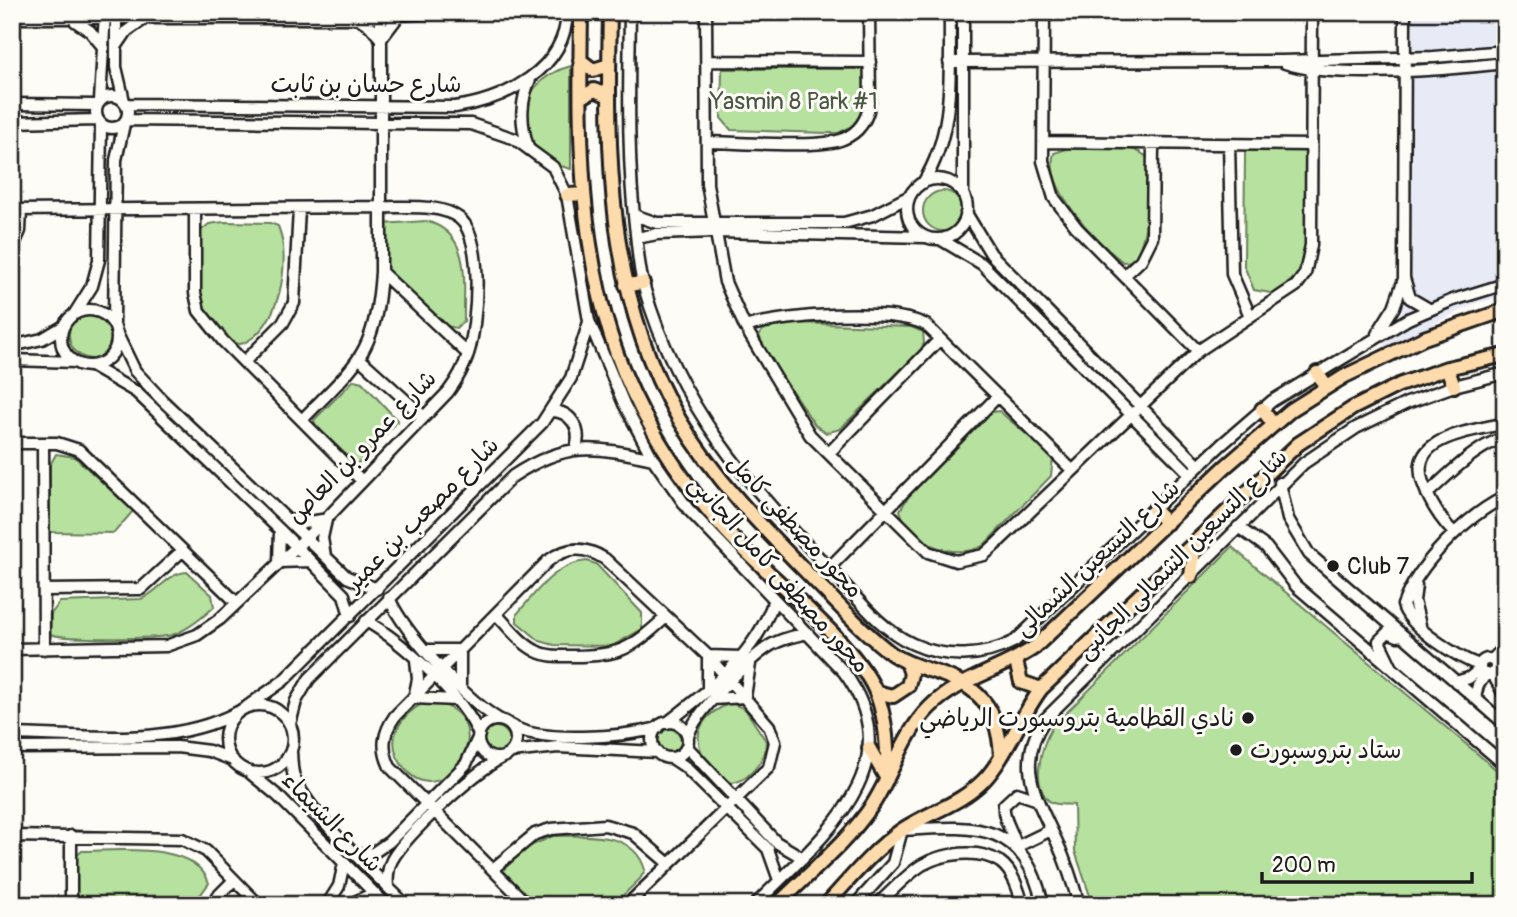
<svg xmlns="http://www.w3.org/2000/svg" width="1517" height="917" viewBox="0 0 1517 917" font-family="Pangolin,'Playpen Sans Arabic',sans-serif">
<rect width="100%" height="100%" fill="#fdfcf7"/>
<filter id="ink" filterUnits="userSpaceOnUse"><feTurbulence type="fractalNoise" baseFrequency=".0143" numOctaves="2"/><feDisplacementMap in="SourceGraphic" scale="14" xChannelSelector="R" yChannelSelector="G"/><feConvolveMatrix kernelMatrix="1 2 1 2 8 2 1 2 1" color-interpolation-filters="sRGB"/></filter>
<g filter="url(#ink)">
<path fill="#e8ebf6" d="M1412 12H1505V296L1477 303 1381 349 1400 318 1407 291Z"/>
<path fill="#b7e19e" stroke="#6a7e5d" stroke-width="2" d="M571 66V169C509 155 508 82 571 66Z
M722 69H866L867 103 859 123 838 133H827L731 130 721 118Z
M1248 147 1305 150 1307 155 1305 268 1276 294 1254 290 1244 266 1245 153Z
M1070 148C1093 148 1129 141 1147 157 1153 182 1148 240 1133 261L1123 262C1097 242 1043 188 1054 153Z
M923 211a20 20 0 1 1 40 0a20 20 0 1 1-40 0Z
M426 221C473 234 463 282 464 321L456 328 447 326 384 268 382 224Z
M224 222 270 223 278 226C292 260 280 330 241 344 224 344 201 315 198 299 194 278 198 253 198 233L209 224Z
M69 335a24 24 0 1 1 48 0a24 24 0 1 1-48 0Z
M797 323 911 327 923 332 924 343 920 351 840 429 826 433 815 425 765 351 759 335 766 326Z
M354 380 362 382 398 421 360 462 355 463 316 426 314 420Z
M999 411 1053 457 1051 476 983 546C954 561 908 543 900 510L909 496 992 412Z
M56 454 75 457 133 511 114 533 50 532V465Z
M1232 547 1505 777V905H1093L1075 851 1074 805C1066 804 1053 806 1047 799 1031 781 1042 745 1052 727Z
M587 561 596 564 642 613V629L612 646 554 645 540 641 517 622V614C537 591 556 563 587 561Z
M187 572 212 595 214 607C202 618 188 630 172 635 155 639 65 640 50 634L51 614 60 602 141 599C158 593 167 573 187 572Z
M427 701C511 712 445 818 405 769 382 741 399 715 427 701Z
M731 703 745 709 766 741C766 759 751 779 733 783 723 781 717 775 711 767 688 739 698 716 731 703Z
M480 742a15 15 0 1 1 30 0a15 15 0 1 1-30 0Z
M653 742a14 14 0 1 1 28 0a14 14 0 1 1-28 0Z
M553 836C586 836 634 830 645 870L640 879 613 905H534L503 870 528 847Z
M82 851C117 851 194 841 209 883L193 905H73L75 857Z"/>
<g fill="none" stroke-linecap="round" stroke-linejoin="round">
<defs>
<path id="minor" d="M630 12C629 86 627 161 636 234 638 252 639 270 644 287 679 409 748 485 835 574 858 599 881 630 913 644 946 659 983 658 1015 641L1221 445 1272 401 1408 319 1453 300 1505 284
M706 12 707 184 725 282 745 327 810 435 928 552 956 561 984 555 995 545 1198 351 1296 286 1305 274 1311 245 1312 12
M1044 12 1043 161 1054 198 1077 228 1198 351
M1405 12 1404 278 1410 298 1429 309
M116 15V67L124 101
M357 17 370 26 381 39 400 14
M12 18H356L439 12
M75 21 90 31 104 48
M116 47 127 31 144 19
M707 61 870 62
M949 62 1282 61 1434 57 1505 51
M1285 63C1333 80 1452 69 1505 63
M96 112a16 16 0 1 1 32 0a16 16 0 1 1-32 0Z
M100 101 105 13
M12 104 97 105
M126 104 455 107C504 100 566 70 567 12
M126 120 471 124 515 139 553 167 567 195 589 321 624 404 653 459 688 509 844 672C915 769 818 840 755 905
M12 122 97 120
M707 142C735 142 822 149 843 139 860 132 868 118 870 101L869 12
M1043 142 1311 145
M1229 144 1232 274 1250 316
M528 147C520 122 520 101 531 77
M907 209a30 30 0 1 1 60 0a30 30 0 1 1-60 0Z
M923 183C956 130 949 72 950 12
M963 194V12
M195 209V293L199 311 223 341 362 481
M12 210 380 207C404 208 439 203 459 218 485 238 477 326 468 354 464 368 457 380 448 392L326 519 220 619 197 635 166 646 12 649
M966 213 991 254 1199 466
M634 215 657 223H844L873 215 910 196
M637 238 657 234 715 232 925 237
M940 239 982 264 1190 474
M12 249 20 231 21 210
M381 272 468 354
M1125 275 1141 260 1152 238 1153 143
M61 338a28 28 0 1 1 56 0a28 28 0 1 1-56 0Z
M75 313 92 286 99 260 101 125
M114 323 116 160 124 124
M745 327C781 315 893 307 926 325L1072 470
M117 334 135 371 163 401 347 577 377 589
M1377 334 1394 307 1404 279
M12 346 42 339 64 326
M360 359 424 417
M12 360 75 362
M244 362 283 323 294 303 299 209
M91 366 136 392 280 530 344 595 350 616
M551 411C571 411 582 429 576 448
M303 419C357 363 376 354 381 272V12
M12 443H57L79 450 236 602
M43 443 44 649
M829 453 940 339
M1280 483 1288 519 1309 554 1505 724
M1427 494C1445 478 1481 441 1505 439
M289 520 303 523 322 520
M1238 527 1266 547 1296 586 1505 765
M280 531 279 562 310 561
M1454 533C1439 518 1430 503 1423 483 1407 436 1471 432 1505 423
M325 556 322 538 326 520
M829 568 998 396
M1416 585 1414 601 1420 625
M44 590 141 589 182 551
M389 598C405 634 466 700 500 720
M496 614C508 626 520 643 536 651 547 657 561 656 573 656 620 656 631 649 665 618
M366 621C400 640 465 698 479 735
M428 650H460V685
M1480 667a8 8 0 1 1 16 0a8 8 0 1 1-16 0Z
M416 660 418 679 414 698 455 700
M1492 660 1505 646
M1480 665C1460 660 1407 625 1403 605 1418 564 1466 516 1505 497
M1392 668 1379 641 1388 632 1398 636
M1492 673 1505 696
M1456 682 1469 678 1480 669
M708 689V656L741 657
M1475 698 1478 685 1486 674
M713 699 745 697 750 664
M225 739a34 34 0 1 1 68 0a34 34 0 1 1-68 0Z
M245 708 283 681 542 423 571 378 589 322
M478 739a19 19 0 1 1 38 0a19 19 0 1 1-38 0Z
M652 740a18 18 0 1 1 36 0a18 18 0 1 1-36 0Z
M667 723C710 690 757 653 774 600
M290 724 296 701 309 679 513 476C566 441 594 446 653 459
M510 725C540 744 623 737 658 728
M12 734C87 735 170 748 238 712
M688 737C693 714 751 657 771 645 783 638 795 636 808 633
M687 747 776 842 803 858
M12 748 177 747 209 751 233 760
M291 752C292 761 291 771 295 779 310 815 377 876 406 905
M511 752 558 747 657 752
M672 758 684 766 768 849 779 880
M250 773 278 796 386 905
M1035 799 1017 793 1004 805C1002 820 1014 832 1016 847L1051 830
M12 836 182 839 206 851 259 905
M71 836V905
M357 855 373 853 389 842 466 764 478 738
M494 868 535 834 551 829 605 825 633 833 669 864
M388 887C387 877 388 868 392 860 407 833 474 773 501 758
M209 905 234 880
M327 905 339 886 344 863
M348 905 374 893
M528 905 390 767C381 748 383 733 395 716L548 561C567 546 585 546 605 559L708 656 769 726 775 742 769 767 627 905
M855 905 893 863 902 830C974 826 1024 819 1043 905
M877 905C891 892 906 875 922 865 943 853 978 848 1000 862 1013 871 1019 891 1023 905
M1079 905C1073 883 1066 862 1057 842 1037 799 1014 765 1045 719L1304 463 1356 428 1407 403 1454 386 1505 373"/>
<path id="major" d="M581 12C579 148 577 288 642 411 665 454 694 496 727 532 767 576 852 639 875 690 887 718 888 750 887 779
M610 12C607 152 606 295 679 419 716 482 768 533 819 585 843 609 865 634 892 654 919 672 953 671 978 695 995 711 1000 734 1001 757
M580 60 593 70 609 65
M581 98 594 90 609 96
M567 195 584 194
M626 285 643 283
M1447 368 1454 386
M1317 373 1327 387
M1262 409 1273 424
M1154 510 1167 523
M1191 576 1195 543
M1016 661 1021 682 1041 689
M876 692 893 696 908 686 911 674 907 662
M869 748 887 779
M777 905C809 873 848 842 873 804 892 774 904 733 929 708 957 679 1002 670 1035 647L1225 467 1291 410 1345 376 1424 338 1505 310
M826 905C850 879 873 850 902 830 929 812 961 804 984 780 1006 757 1020 717 1041 689L1298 444 1353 408 1399 385 1447 368 1505 355"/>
</defs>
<use href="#minor" stroke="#1c1c1c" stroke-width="15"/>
<use href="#major" stroke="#1c1c1c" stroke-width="18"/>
<use href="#minor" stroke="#fdfcf7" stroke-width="10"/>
<use href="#major" stroke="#fedbac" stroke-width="12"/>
</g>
</g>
<g fill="#1c1c1c" stroke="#fdfcf7" stroke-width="2.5">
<circle cx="1333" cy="566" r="7"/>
<circle cx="1248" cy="718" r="7"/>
<circle cx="1236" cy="750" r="7"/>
</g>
<g text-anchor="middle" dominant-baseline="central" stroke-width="6" stroke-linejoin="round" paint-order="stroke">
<g font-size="24" fill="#1c1c1c" stroke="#fdfcf7">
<text x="366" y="84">شارع حسان بن ثابت</text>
<text transform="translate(362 447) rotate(-46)">شارع عمرو بن العاص</text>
<text transform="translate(422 514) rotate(-45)">شارع مصعب بن عمير</text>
<text transform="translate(795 526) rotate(47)">محور مصطفى كامل</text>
<text transform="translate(1182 554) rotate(-45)">شارع التسعين الشمالى الجانبى</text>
<text transform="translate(1097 558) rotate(-43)">شارع التسعين الشمالى</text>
<text transform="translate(779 574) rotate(48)">محور مصطفى كامل الجانبى</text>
<text transform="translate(332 822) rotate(45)">شارع الشيماء</text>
</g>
<g font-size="24" fill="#4a5743" stroke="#fdfcf7">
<text x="794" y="101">Yasmin 8 Park #1</text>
</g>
<g font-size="24" fill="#1c1c1c" stroke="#fdfcf7" text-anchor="start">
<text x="1347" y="566">Club 7</text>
<text x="1234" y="718" text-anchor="end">نادي القطامية بتروسبورت الرياضي</text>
<text x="1250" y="750">ستاد بتروسبورت</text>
</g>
</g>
<rect width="1517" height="917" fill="none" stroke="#fdfcf7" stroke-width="42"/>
<rect x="21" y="21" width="1475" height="875" fill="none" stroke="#1c1c1c" stroke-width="2.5" filter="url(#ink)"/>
<path d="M1262 872v10h210v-10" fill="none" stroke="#1c1c1c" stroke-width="3.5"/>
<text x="1272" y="872" font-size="21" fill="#1c1c1c" stroke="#fdfcf7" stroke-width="5" paint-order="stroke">200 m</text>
</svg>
